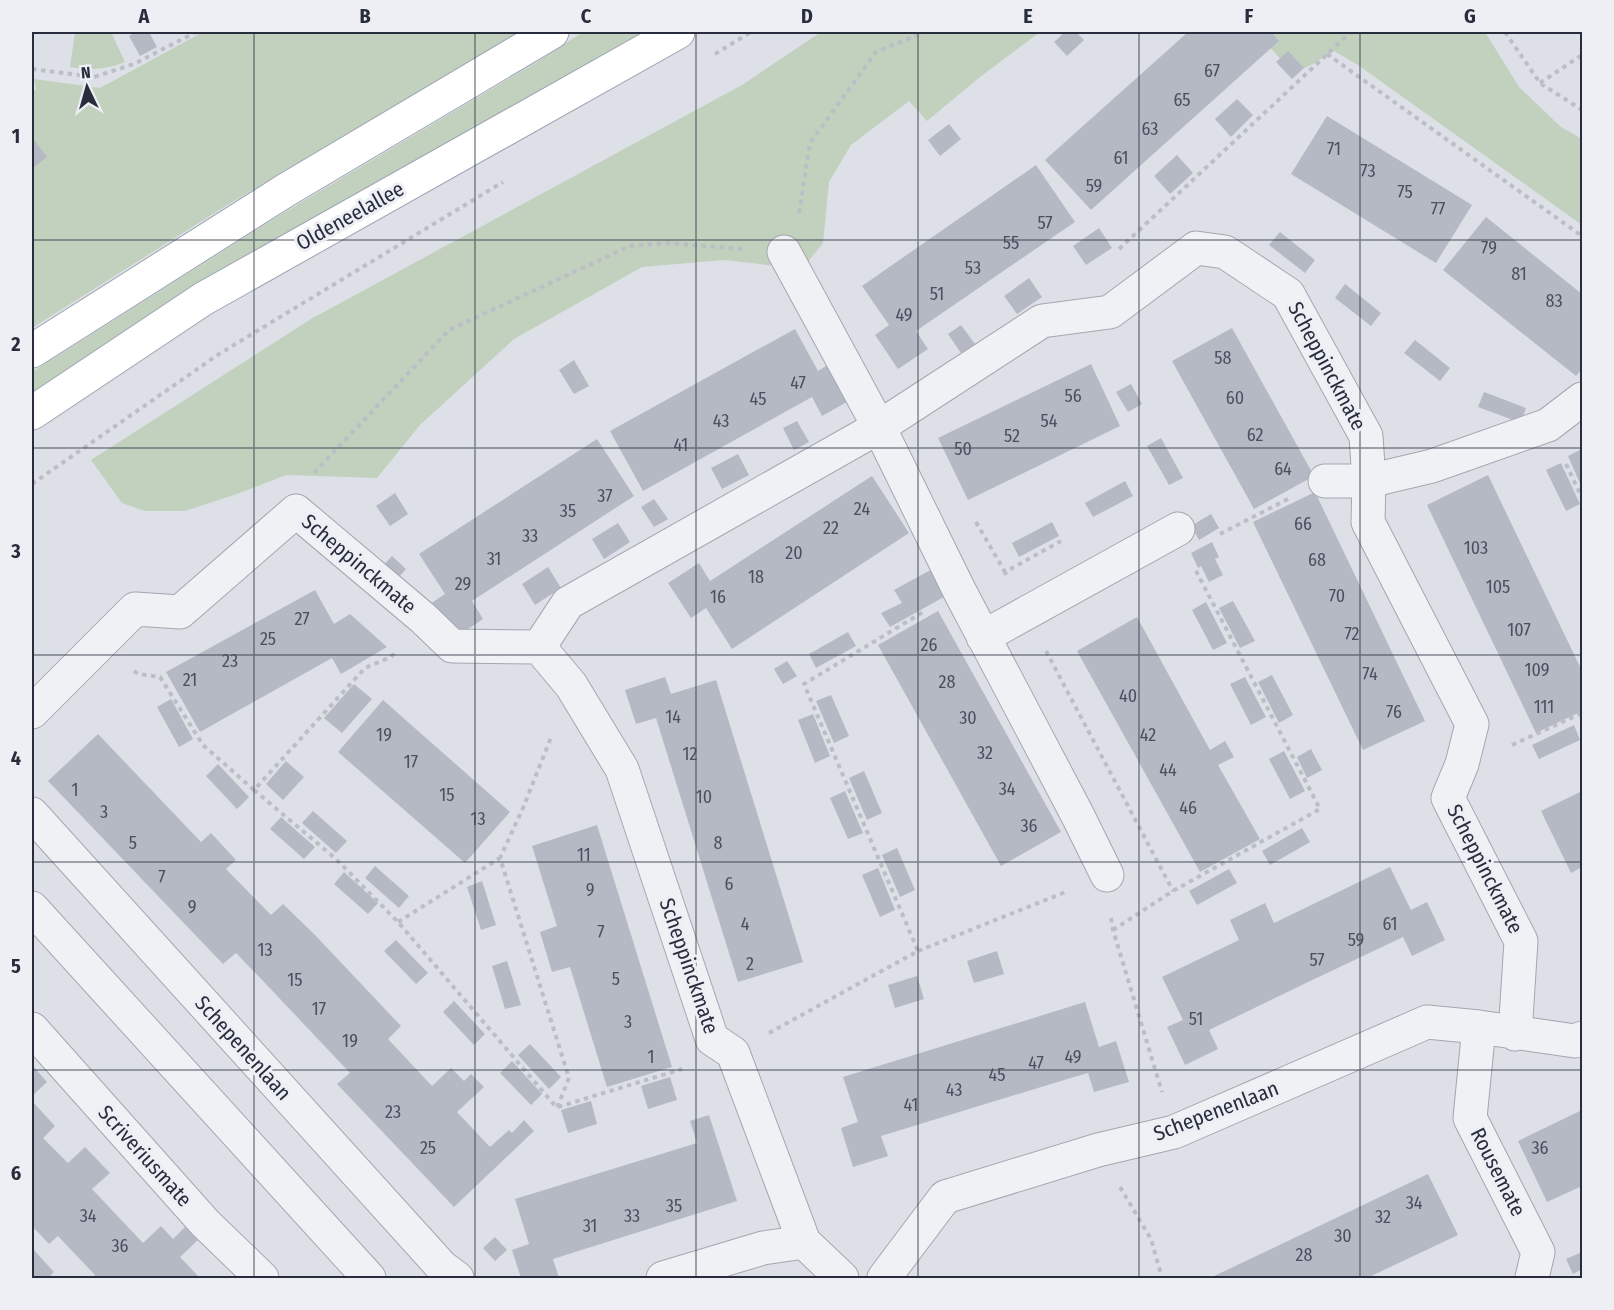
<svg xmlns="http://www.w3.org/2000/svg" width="1614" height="1310" viewBox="0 0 1614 1310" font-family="'Fira Sans Condensed',sans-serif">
<rect width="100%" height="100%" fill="#dde0e7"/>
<path fill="#c1d1be" d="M75 32H111L125 62C105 70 90 70 70 67Z
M203 32H520L224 207 32 328V93L36 89 34 79 100 88Z
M583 32H646L32 396V372L280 215 537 62Z
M821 32H1040L980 77 927 121 909 101 851 145 829 182 823 243 802 269 724 260 642 267 514 339 420 425 377 478 286 475 237 494 185 511H145L122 503 91 460 311 319 742 85Z
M1256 32H1485L1519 87 1561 127 1582 139V225L1358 65 1334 51 1313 64 1293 73Z"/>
<path fill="#b5b9c4" d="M136 32H149L157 47 140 56 129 36Z
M1065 32H1076L1084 40 1067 56 1054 42Z
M1188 32H1271L1279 41 1091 210 1045 160Z
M1288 51 1304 68 1292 79 1276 62Z
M1237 99 1253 115 1231 137 1215 119Z
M1327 116 1472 205 1436 263 1291 174Z
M949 124 961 139 940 156 928 140Z
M32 137 47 157 32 169Z
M1177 155 1193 173 1170 194 1154 176Z
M1036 165 1075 222 916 331 928 349 898 369 875 335 889 325 862 286Z
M1486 217 1582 294V369L1576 376 1443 270Z
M1099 228 1112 248 1086 265 1073 246Z
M1280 232 1315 260 1305 273 1269 245Z
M1029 278 1042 297 1017 314 1004 296Z
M1345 284 1381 313 1371 326 1335 298Z
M961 325 975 344 961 353 948 334Z
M1232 328 1314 476 1254 509 1172 361Z
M795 329 818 371 834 361 854 398 822 416 812 397 643 491 610 431Z
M1415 340 1450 368 1440 381 1404 353Z
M574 360 589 386 574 394 559 370Z
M1091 364 1120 426 968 500 938 438Z
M1131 384 1142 404 1128 412 1116 392Z
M1484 392 1526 408 1521 423 1478 407Z
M797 421 809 442 794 450 783 428Z
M1161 438 1183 478 1169 485 1147 446Z
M597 439 634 496 472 601 483 619 453 639 430 604 445 594 419 554Z
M1582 449V488L1568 456Z
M738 454 749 475 722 489 711 468Z
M1561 463 1580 504 1566 511 1546 470Z
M1488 475 1582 671V711L1536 733 1427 505Z
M872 476 909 533 732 649 706 608 691 618 668 583 699 563 710 581Z
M1125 481 1133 496 1093 517 1085 503Z
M1315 492 1425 721 1363 750 1253 522Z
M395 493 408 514 390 526 376 506Z
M654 499 668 519 654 527 641 507Z
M1211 514 1219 528 1199 540 1191 526Z
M1052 522 1059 536 1019 557 1012 543Z
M618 523 630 542 604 559 592 539Z
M1212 542 1219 557 1215 559 1223 575 1209 582 1201 566 1198 568 1191 553Z
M392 556 406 569 394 583 380 569Z
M548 567 561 588 535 605 522 584Z
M936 567 951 593 890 627 881 613 902 603 894 590Z
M315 590 334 624 350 614 387 647 341 674 332 658 200 732 166 672Z
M1233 601 1255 641 1240 648 1219 608Z
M1206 602 1227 643 1213 650 1192 610Z
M938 611 1061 832 1001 866 878 645Z
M1137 617 1210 750 1225 741 1234 757 1218 765 1260 839 1200 872 1077 651Z
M848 632 856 646 816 668 809 654Z
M787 661 797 676 783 684 774 669Z
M1272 675 1293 715 1279 723 1258 682Z
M665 677 671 694 716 680 803 962 738 982 656 718 636 724 625 690Z
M1245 677 1266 717 1251 725 1230 684Z
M354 684 372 699 342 733 324 718Z
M831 695 849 736 834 743 816 701Z
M171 699 193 739 179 747 157 707Z
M383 700 510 812 465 863 338 752Z
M813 714 830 756 815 763 798 720Z
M1574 725 1580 740 1539 759 1532 745Z
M98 734 201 842 211 833 236 860 226 869 271 915 283 904 314 934 401 1026 388 1039 432 1086 451 1068 464 1081 471 1074 484 1087 457 1112 490 1147 509 1130 512 1133 524 1120 534 1131 454 1207 337 1084 350 1073 264 982 236 953 223 964 48 781Z
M1311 749 1322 770 1307 778 1297 757Z
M1284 751 1305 791 1290 799 1269 759Z
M286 761 304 777 283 800 266 784Z
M218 764 249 797 237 809 206 776Z
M864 771 882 813 867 820 849 778Z
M845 791 863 833 848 839 830 798Z
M1582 791V867L1571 873 1541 811Z
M313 811 347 841 336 853 302 823Z
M281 817 315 847 304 859 270 829Z
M597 825 672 1067 607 1087 570 967 552 972 540 932 557 926 532 846Z
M1302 828 1310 842 1270 865 1262 851Z
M897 848 915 890 900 897 882 855Z
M375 866 409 896 399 908 365 878Z
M1390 867 1411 910 1427 902 1445 940 1412 956 1403 937 1306 983 1209 1030 1218 1049 1185 1065 1167 1027 1183 1020 1162 977 1239 940 1230 920 1265 903 1274 923Z
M878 868 895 910 880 917 862 875Z
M1229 869 1237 883 1197 905 1189 891Z
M344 872 378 903 368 914 334 884Z
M482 881 496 925 481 930 467 887Z
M396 940 428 973 416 984 384 951Z
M997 951 1004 974 974 983 967 961Z
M507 961 521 1005 505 1009 492 966Z
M917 976 924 999 895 1008 888 985Z
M454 1001 485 1034 474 1045 443 1012Z
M1085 1002 1099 1047 1116 1041 1129 1082 1094 1092 1088 1073 1064 1080 881 1136 888 1156 853 1167 841 1128 858 1122 843 1077Z
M530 1044 561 1077 549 1089 518 1055Z
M512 1061 542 1094 531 1105 500 1073Z
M32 1065 47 1082 32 1096Z
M670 1077 677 1100 648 1109 641 1086Z
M32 1101 55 1126 43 1138 68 1163 85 1147 110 1173 92 1189 143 1243 161 1226 173 1239 185 1227 198 1240 180 1257 200 1278H92L95 1275 58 1236 49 1244 32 1226Z
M591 1101 597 1124 568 1133 561 1110Z
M1582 1110V1186L1547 1202 1518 1141Z
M709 1115 737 1201 553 1259 559 1278H521L512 1250 529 1244 515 1199 697 1143 690 1121Z
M1428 1174 1458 1235 1367 1278H1210Z
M495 1237 507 1250 495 1261 483 1248Z
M32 1248 54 1272 48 1278H32Z
M1582 1252V1269L1573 1274 1566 1259Z"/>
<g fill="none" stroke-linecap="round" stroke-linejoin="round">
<defs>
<path id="minor" d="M784 252 879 427 959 590 1078 816 1107 875
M1325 481H1369L1432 466 1548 425 1582 399
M983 637 1178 529
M32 712 135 609 180 612 296 511 423 618 452 646 539 647
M32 814 442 1267 457 1278
M32 908 369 1278
M1479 1027 1470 1118 1538 1252 1532 1278
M32 1029 205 1223 262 1278
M663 1278 763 1248 804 1242
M842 1278 804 1242 733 1053 712 1039 622 769 571 685 539 647 568 603 879 427 1042 321 1110 312 1196 248 1225 252 1288 294 1366 436 1369 481 1368 522 1472 724 1462 764 1448 798 1521 941 1515 1034
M884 1278 945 1197 1098 1150 1174 1132 1427 1022 1479 1027 1575 1041 1582 1038"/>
<path id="major" d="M32 351 286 190 552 32
M32 413 203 299 678 32"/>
</defs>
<use href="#minor" stroke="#a3a7b1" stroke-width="35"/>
<use href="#major" stroke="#9da3b3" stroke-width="35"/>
<path stroke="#bcbec5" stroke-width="4" stroke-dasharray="4.5 4.5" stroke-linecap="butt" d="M1505 32 1540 83 1582 110
M715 54 751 32
M1327 54 1582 236
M32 69 94 77 134 64 196 32
M1540 83 1582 55
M799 213 810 143 876 52 925 32
M1119 249 1351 32
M1566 464 1582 498
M314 473 449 330 630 246 667 243 742 249
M32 484 219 354 503 182
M976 522 1005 572
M1220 534 1288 499
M1006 575 1005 572 1061 541
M1046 651 1173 891
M134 671 138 674 160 677 203 745 254 790 365 668 391 657 396 651
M1512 745 1582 713
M254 790 336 859 398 922 557 1108 569 1078 500 858 523 808 552 735
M1111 918 1113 930 1162 1092
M398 922 500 858
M1113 930 1173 891 1320 809 1194 567
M918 951 1068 891
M769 1033 918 951 804 684 923 612
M558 1107 682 1069
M1120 1187 1151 1239 1162 1278"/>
<use href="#minor" stroke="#f0f1f5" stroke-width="33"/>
<use href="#major" stroke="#fff" stroke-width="33"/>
</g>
<path fill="none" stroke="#272d3d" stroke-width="1.5" stroke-opacity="0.55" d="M254 32V1278M475 32V1278M696 32V1278M918 32V1278M1139 32V1278M1360 32V1278M32 240H1582M32 448H1582M32 655H1582M32 862H1582M32 1070H1582"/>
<g text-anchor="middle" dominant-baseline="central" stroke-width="6" stroke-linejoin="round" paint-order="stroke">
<g font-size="18" fill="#4a505f">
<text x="1212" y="71">67</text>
<text x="1182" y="100">65</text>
<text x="1150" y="129">63</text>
<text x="1334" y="149">71</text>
<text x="1121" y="158">61</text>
<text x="1368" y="171">73</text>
<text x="1094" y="186">59</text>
<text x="1405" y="192">75</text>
<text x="1438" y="209">77</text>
<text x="1045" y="223">57</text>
<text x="1011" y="243">55</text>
<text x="1489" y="248">79</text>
<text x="973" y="268">53</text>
<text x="1519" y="274">81</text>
<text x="937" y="294">51</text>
<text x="1554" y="301">83</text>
<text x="904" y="315">49</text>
<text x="1223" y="358">58</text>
<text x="798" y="383">47</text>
<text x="1073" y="396">56</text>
<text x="1235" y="398">60</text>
<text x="758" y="399">45</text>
<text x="721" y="421">43</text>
<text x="1049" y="421">54</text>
<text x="1255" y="435">62</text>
<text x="1012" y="436">52</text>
<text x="681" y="445">41</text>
<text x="963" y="449">50</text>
<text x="1283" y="469">64</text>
<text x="605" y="496">37</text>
<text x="862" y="509">24</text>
<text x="568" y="511">35</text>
<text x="1303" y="524">66</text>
<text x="831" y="528">22</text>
<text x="530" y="536">33</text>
<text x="1476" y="548">103</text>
<text x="794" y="553">20</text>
<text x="494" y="559">31</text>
<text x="1317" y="560">68</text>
<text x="756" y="577">18</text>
<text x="463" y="584">29</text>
<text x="1498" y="587">105</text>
<text x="1337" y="596">70</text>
<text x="718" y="597">16</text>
<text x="302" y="619">27</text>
<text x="1519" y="630">107</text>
<text x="1352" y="634">72</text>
<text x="268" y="639">25</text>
<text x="929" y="645">26</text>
<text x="230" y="661">23</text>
<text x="1537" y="670">109</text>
<text x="1370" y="674">74</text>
<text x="190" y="680">21</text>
<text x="947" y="682">28</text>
<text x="1128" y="696">40</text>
<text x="1544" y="707">111</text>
<text x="1394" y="712">76</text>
<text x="673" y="717">14</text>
<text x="968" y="718">30</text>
<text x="384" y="735">19</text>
<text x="1148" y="735">42</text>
<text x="985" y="753">32</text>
<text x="690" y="754">12</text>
<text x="411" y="762">17</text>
<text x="1168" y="770">44</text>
<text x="1007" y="789">34</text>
<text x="75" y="790">1</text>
<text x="447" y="795">15</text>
<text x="704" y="797">10</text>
<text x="1188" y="808">46</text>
<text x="104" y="812">3</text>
<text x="478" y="819">13</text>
<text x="1029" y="826">36</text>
<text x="133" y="843">5</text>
<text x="718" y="843">8</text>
<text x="584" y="855">11</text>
<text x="162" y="877">7</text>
<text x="729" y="884">6</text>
<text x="590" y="890">9</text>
<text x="192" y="907">9</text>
<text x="745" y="924">4</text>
<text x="1390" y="924">61</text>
<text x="601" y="932">7</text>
<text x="1356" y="940">59</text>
<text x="265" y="950">13</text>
<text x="1317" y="960">57</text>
<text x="750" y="964">2</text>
<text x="616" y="979">5</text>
<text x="295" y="980">15</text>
<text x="319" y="1009">17</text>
<text x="1196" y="1019">51</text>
<text x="628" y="1022">3</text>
<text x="350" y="1041">19</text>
<text x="651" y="1057">1</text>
<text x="1073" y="1057">49</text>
<text x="1036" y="1063">47</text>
<text x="997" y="1075">45</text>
<text x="954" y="1090">43</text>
<text x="911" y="1105">41</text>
<text x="393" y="1112">23</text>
<text x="428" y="1148">25</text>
<text x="1540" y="1148">36</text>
<text x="1414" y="1203">34</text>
<text x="674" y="1206">35</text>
<text x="88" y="1216">34</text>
<text x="632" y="1216">33</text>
<text x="1383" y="1217">32</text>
<text x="590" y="1226">31</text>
<text x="1343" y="1236">30</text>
<text x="120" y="1246">36</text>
<text x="1304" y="1255">28</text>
</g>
<g font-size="21" fill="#272d3d" stroke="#edeff5">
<text transform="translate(350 216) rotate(-29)">Oldeneelallee</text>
<text transform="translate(1327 366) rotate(62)">Scheppinckmate</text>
<text transform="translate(359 564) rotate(40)">Scheppinckmate</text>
<text transform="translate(1485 869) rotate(63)">Scheppinckmate</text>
<text transform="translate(689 966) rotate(71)">Scheppinckmate</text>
<text transform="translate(243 1048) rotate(48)">Schepenenlaan</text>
<text transform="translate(1216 1111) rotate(-21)">Schepenenlaan</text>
<text transform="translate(145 1156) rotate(48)">Scriveriusmate</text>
<text transform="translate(1498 1172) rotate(63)">Rousemate</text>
</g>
</g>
<rect width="1614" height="1310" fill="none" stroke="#edeff5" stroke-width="66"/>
<g transform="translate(87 87) rotate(355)" stroke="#edeff5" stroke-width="4.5" paint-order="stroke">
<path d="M0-4.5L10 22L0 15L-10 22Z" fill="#272d3d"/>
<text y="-9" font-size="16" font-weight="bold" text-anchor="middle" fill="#272d3d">N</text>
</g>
<rect x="33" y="33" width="1548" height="1244" fill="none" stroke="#272d3d" stroke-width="2"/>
<g font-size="20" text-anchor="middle" font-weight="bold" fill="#272d3d">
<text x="144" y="23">A</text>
<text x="365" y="23">B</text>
<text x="586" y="23">C</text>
<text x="807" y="23">D</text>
<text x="1028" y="23">E</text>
<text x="1249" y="23">F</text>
<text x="1470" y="23">G</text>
<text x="16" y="143">1</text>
<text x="16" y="351">2</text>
<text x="16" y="558">3</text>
<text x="16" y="765">4</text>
<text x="16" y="973">5</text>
<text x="16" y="1180">6</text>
</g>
</svg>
